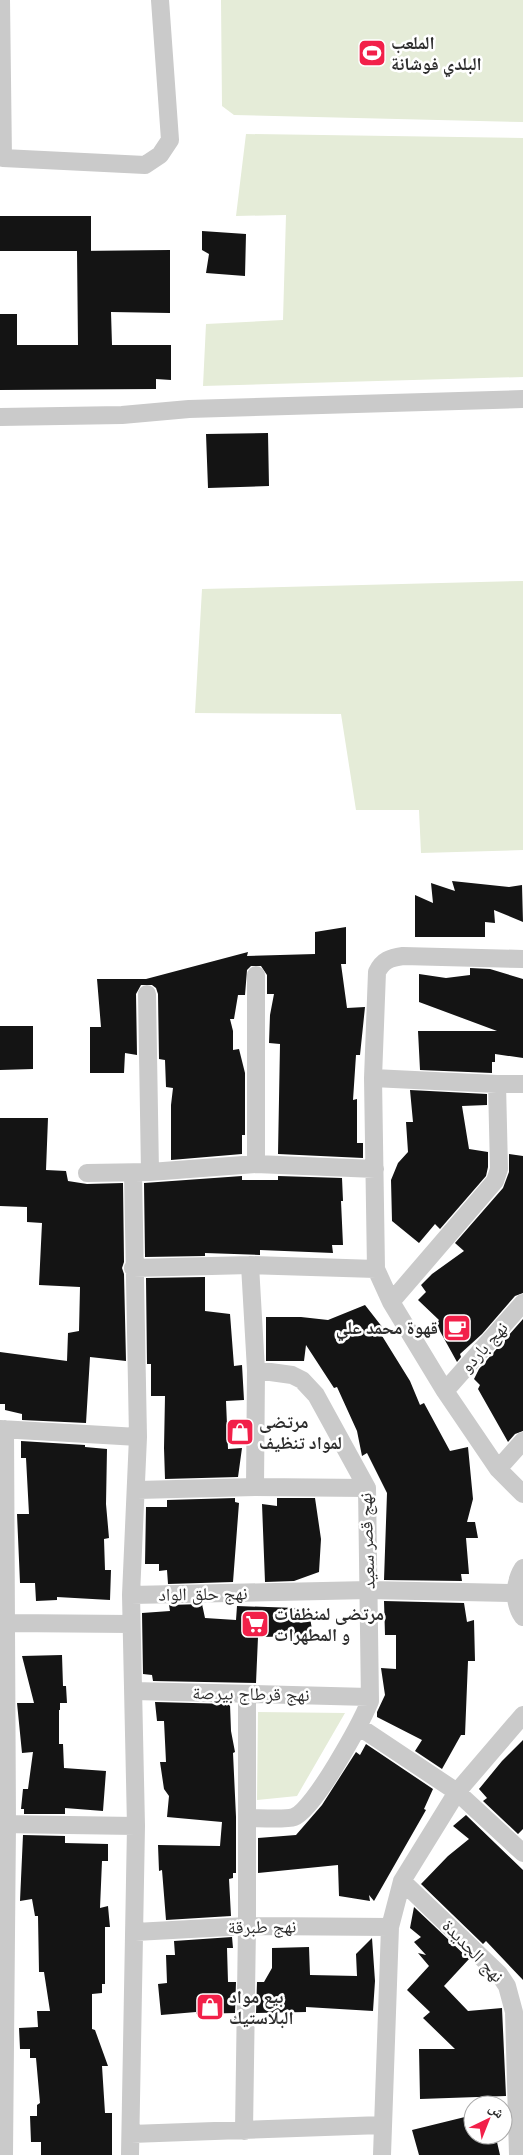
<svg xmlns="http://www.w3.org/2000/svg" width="523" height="2155" viewBox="0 0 523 2155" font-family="'DM Sans','Noto Naskh Arabic',sans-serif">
<rect width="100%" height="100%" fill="#fff"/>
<path fill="#e5ecd8" d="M221 0H523V122L234 115 222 106Z
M246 134 523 138V377L203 386 206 324 283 320 286 215 236 216Z
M523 581V850L421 853 419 810H356L341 714 195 713 202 589Z
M258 1712 345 1713 297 1796 257 1800Z"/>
<path fill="#141414" d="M0 216H91V251H0Z
M202 231 246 234 245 276 206 273 209 254 202 250Z
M170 250V313L111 312 112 345H171V380L156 379V389L0 390V314H17V345H78L77 251Z
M268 433 269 486 208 488 206 434Z
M452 881 509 887 522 885 523 922 494 910 495 923 485 922V937H415V895L433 903 431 883 455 891Z
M346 927V964H341L347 1008 365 1007 360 1055H356L353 1100 357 1099V1143H363V1158L278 1154 280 1044 269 1043 270 1015 274 994H267V975L261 966H251L247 970 245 995H238L234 1019H230L233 1031V1050L239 1049 245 1073V1135H242V1154L171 1160V1105L173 1088 166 1087 165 1060 159 1059 158 994 156 988 152 985H141L136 994 137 1055 125 1053 124 1073H90V1027H101L97 979H146L248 952 247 956 315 954V932Z
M470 968 490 969 523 979V1058L495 1054V1062H492V1073L420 1070 418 1031H497L419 1002V974L446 978 470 975Z
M0 1026H33V1069L0 1070Z
M410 1090 487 1094V1105L462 1106 469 1149 488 1152V1167L486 1176 440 1229 435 1224 419 1243 392 1221 391 1180 398 1163 408 1152 406 1122H413Z
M0 1118H48L46 1170 66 1171 68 1181 87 1184 123 1183 124 1262 122 1268 124 1274 126 1361 90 1357 86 1423 22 1420V1414L5 1410V1404H0V1352L67 1361 68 1333 79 1331 80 1287 39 1285 42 1223 27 1222V1207L0 1206Z
M509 1154 523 1156V1293L515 1296 482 1334 460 1354 461 1357 457 1362 436 1324 439 1320 418 1300 426 1292 421 1285 432 1274 464 1251 455 1243 503 1188 509 1172Z
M242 1176V1180H278V1176L342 1178 343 1201H341L343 1245H332L333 1253 260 1250V1255L205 1253V1256L145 1257 144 1183Z
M205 1277V1311L230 1314 234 1366 242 1365 244 1400 226 1401 228 1449 242 1448 238 1477 165 1479 164 1448 165 1396H151V1364H147L146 1278Z
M365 1305 383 1328 379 1331 410 1381 420 1405 424 1403 450 1451 468 1447 473 1499 467 1522H475L478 1538H466L469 1574H461L462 1581 384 1580 387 1493 367 1453 362 1456 357 1431 337 1387 334 1388 306 1345 304 1361H266V1317H301L328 1320Z
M523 1319V1431L515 1434 508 1442 478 1389 480 1385 474 1379 479 1369Z
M21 1441 85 1445V1447L107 1449 106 1504 109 1538 104 1539 105 1570H111L110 1600 57 1597V1600L36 1601 35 1583H20L17 1514H29L26 1458H21Z
M235 1498V1502L239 1503 233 1582 168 1584 167 1570 159 1571V1564H145L146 1507H167V1500Z
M277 1498H315L321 1539 319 1572 294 1581 265 1582 262 1504 277 1506Z
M384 1601 464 1603 467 1622 474 1620 475 1661H468L465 1735H461L442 1769 415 1751 422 1740 377 1717V1712L385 1695 381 1668 396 1669V1635H385Z
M202 1604 205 1618 236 1620 237 1606 296 1608 309 1611 313 1636 258 1637 256 1683 153 1681 152 1675 143 1674 142 1613 170 1611 169 1605Z
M62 1655 63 1686H66L67 1703H60V1710H59V1744H63L64 1768 106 1771 103 1811 65 1808V1814H24V1809H21L23 1789H28L33 1752 22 1753 17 1703H34L22 1656Z
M155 1702 230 1704 231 1731 235 1752 233 1753 236 1817V1873H233V1878L229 1879 231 1916 166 1920 162 1870 159 1871 158 1845 220 1846 222 1822 167 1817 169 1796 164 1789 160 1762H166L164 1721H157Z
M523 1740V1829L518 1834 483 1801 487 1798 479 1789 502 1761Z
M366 1744 433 1789 424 1809 426 1810 374 1901 369 1895 370 1901 339 1896 338 1865 258 1873V1838L296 1835 322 1805 356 1752 360 1755Z
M466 1815 523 1870V1980L486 1941 483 1944 421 1884 448 1856 469 1839 453 1826Z
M23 1835 65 1836V1843L108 1844V1861H102L100 1908 108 1906 109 1917 110 1927H105V1984H102V1993L92 1994V2029L95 2030 108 2066H102L105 2113H112V2155H41V2142H31L30 2116H37V2105L40 2103 36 2058H30V2049H20L19 2028 38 2027 37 2011H50L44 1972H39L38 1916H35L32 1899 20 1901Z
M414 1907 469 1959 444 1986 468 2011 502 2008 506 2096 420 2099 419 2049H455L423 2018 430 2012 407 1990 429 1966 418 1953 426 1955 414 1942 421 1937 410 1928Z
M232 1937 233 1948H227L228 1982H236L235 2013 196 2014V2012L161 2015 158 1984 167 1983 166 1955H175L174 1941Z
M372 1938 375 1981 373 2011 306 2007V2012L256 2013 257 1982H264L272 1968V1948L309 1947 310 1975 357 1976 356 1954Z
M473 2115V2135H499L497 2142 500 2155H419L412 2130Z"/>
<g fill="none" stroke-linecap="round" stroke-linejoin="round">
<path stroke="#cacaca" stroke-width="18" d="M1 0 3 158 145 165 160 155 170 140 160 0
M0 417 122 415 189 409 523 399
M523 959 403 956C390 958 383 960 377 972L373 1078 376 1269 391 1302 445 1391 498 1469 523 1494
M147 994 150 1172
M373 1078 497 1084H523
M256 1164V975
M87 1173 150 1172 256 1164 375 1169
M250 1265 256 1370 255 1487
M133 1268 250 1265 376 1269
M391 1302 495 1181 499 1169 497 1084
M445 1391 523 1303
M0 1429 138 1437
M498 1469 523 1441
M137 1490 255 1487 367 1488
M523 1568C514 1582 513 1603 523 1617
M131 1595 369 1590 515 1593
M6 1623 131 1624
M134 1691 369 1697
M358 1726 457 1792 523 1853
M248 1818C258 1818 286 1820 294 1817 314 1810 361 1723 370 1701L367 1488 316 1395 302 1380 292 1375 256 1370
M0 1824 136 1826
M402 1881 499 1974 507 1986 514 2012 518 2155
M135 1932 247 1926 390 1927
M244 2131 247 1926V1695
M131 2134 382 2125
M4 2155 7 1824 5 1429
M130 2155 136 1826 131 1595 138 1437 133 1173
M382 2155 390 1927 402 1881 457 1792 523 1715"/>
</g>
<defs>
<symbol id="stadium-square" viewBox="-11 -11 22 22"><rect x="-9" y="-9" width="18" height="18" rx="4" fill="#f22049" stroke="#fff"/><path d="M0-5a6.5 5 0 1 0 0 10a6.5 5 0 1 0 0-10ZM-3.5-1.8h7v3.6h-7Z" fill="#fff"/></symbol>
<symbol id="cafe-square" viewBox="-11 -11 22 22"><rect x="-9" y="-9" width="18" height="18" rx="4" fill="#f22049" stroke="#fff"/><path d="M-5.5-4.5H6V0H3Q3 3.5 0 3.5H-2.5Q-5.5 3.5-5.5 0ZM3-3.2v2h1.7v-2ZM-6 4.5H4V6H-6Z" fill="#fff"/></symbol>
<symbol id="shop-square" viewBox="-11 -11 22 22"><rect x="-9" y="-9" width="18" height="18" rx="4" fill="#f22049" stroke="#fff"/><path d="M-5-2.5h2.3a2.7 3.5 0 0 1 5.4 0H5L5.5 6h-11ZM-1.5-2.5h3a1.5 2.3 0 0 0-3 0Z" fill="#fff"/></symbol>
<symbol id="supermarket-square" viewBox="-11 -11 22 22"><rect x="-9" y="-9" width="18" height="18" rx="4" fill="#f22049" stroke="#fff"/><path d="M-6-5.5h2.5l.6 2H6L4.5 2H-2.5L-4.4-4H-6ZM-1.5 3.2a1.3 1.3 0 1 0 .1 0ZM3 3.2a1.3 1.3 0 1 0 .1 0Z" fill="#fff"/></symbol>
</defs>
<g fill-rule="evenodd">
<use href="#stadium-square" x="356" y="37" width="32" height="32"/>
<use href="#cafe-square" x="441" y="1312" width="32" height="32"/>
<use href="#shop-square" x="224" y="1416" width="32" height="32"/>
<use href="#supermarket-square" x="239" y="1608" width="32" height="32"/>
<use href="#shop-square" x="194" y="1991" width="32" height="32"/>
</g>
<g text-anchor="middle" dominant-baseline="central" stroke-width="5" stroke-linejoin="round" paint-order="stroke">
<g font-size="18" font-weight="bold" fill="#2d2d2d" stroke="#fff" text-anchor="start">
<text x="391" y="43">الملعب<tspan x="391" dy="21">البلدي فوشانة</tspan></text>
<text x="438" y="1328" text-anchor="end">قهوة محمد علي</text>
<text x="259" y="1422">مرتضى<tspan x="259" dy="21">لمواد تنظيف</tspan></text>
<text x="274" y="1614">مرتضى لمنظفات<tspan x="274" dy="21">و المطهرات</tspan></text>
<text x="229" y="1997">بيع مواد<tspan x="229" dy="21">البلاستيك</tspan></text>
</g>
<g font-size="18" fill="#2d2d2d" stroke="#fff">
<text transform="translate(484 1347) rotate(-48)">نهج باردو</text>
<text transform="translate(367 1541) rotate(-92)">نهج قصر سعيد</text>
<text transform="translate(203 1594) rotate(-1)">نهج حلق الواد</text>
<text transform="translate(251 1694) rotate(1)">نهج قرطاج بيرصة</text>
<text transform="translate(262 1927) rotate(-1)">نهج طبرقة</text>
<text transform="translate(473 1951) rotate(46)">نهج الجديدة</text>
</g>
</g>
<g transform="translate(488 2120) rotate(43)"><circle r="24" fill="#ffffff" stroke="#ababab"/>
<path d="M0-4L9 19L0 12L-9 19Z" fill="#f22049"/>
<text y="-8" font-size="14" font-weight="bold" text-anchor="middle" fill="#2d2d2d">ش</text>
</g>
</svg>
